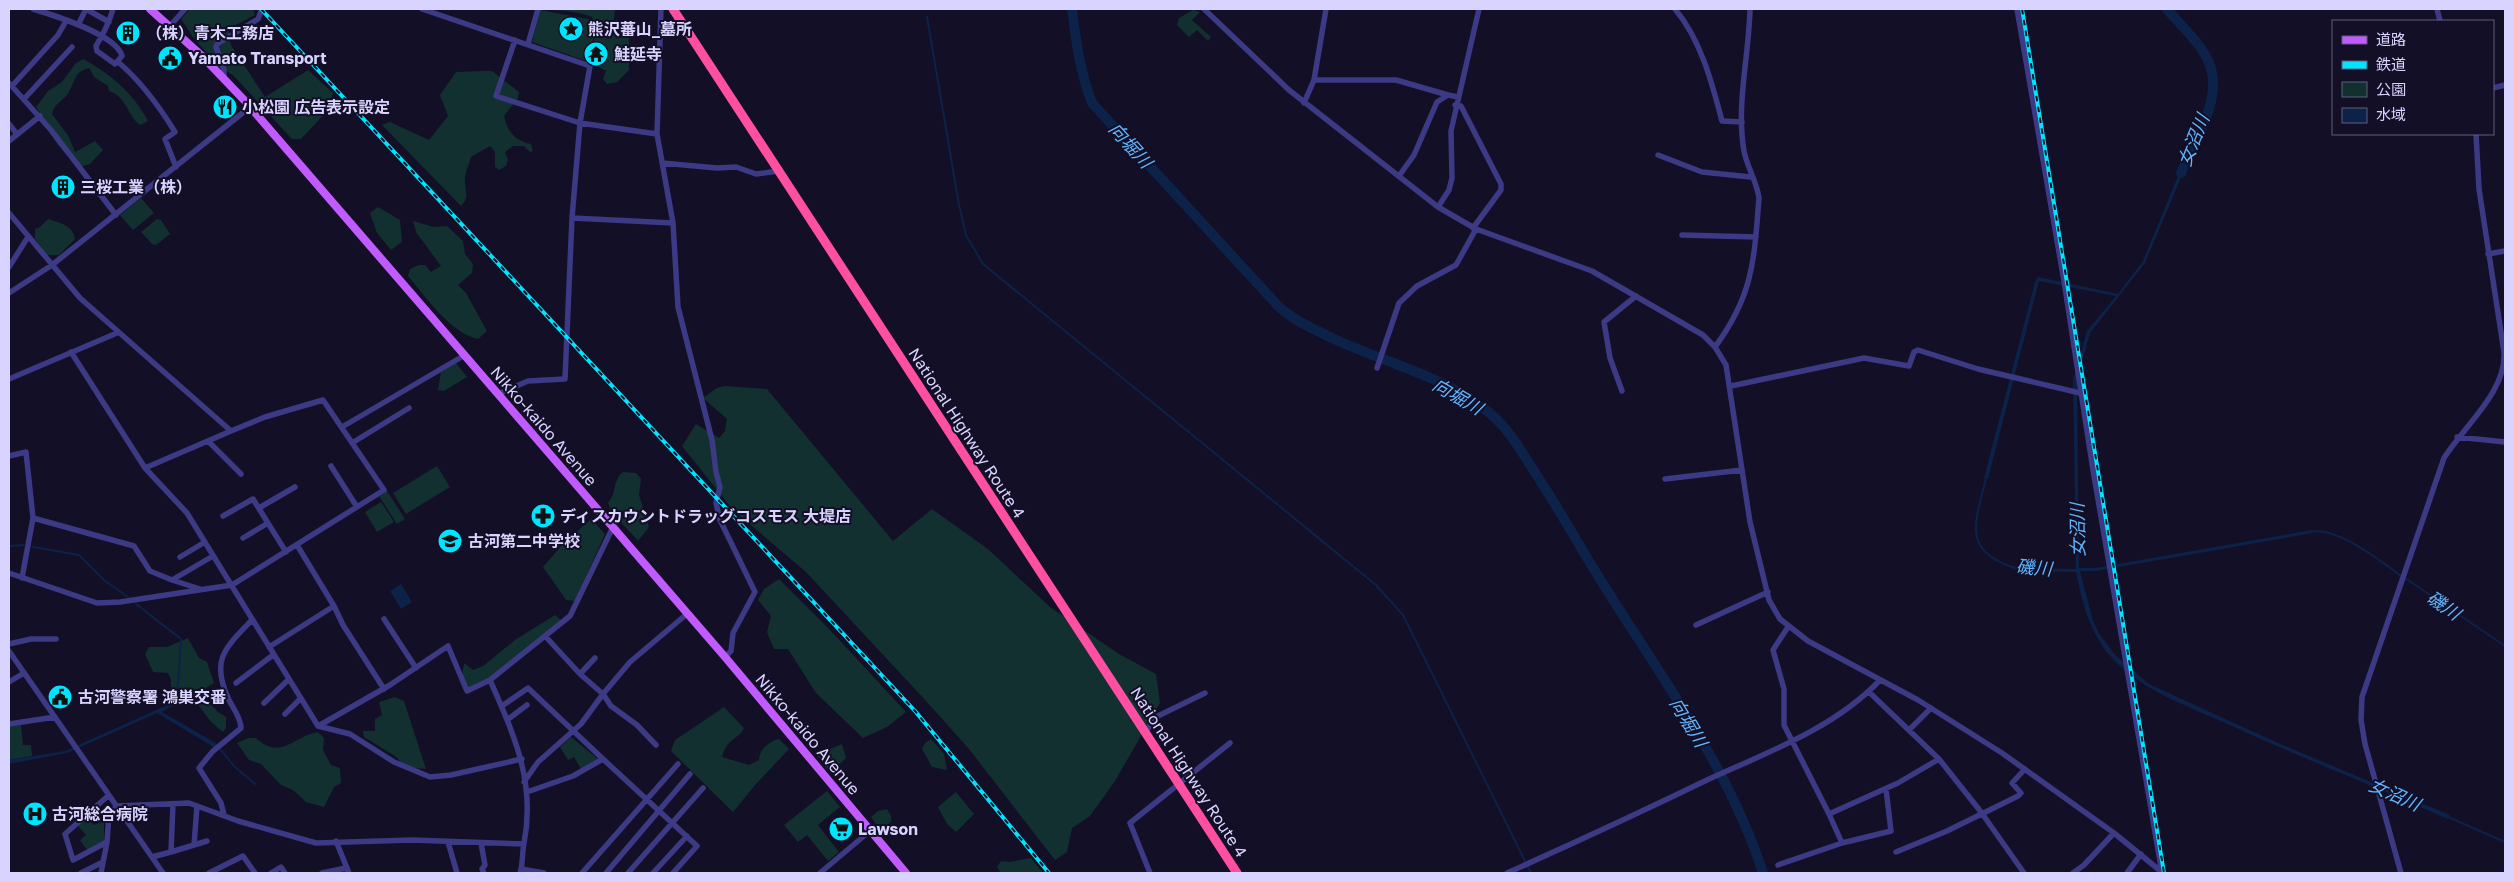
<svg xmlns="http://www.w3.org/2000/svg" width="2514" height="882" viewBox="0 0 2514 882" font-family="'Golos Text','Noto Sans JP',sans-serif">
<rect width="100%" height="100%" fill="#130f26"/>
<path fill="#12302f" d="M190 9H253L255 15 228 29 231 45 265 97 308 70 333 93 329 109 301 139H292L233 75 219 67 193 37 181 19Z
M547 9H615L613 28 619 37 629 38V70L617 82 607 84 603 79 606 71 591 62 596 26 589 62 532 42 540 10 593 20 592 17C577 11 563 11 547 9Z
M1193 10 1200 12 1192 20 1211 37 1208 41 1197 30 1189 37 1177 25 1179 18Z
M83 59C111 74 133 93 148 121L141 125C128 119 128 97 109 91L108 86 94 77 89 68C75 71 75 81 69 92 65 100 54 103 52 114L69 137 75 152 95 141 103 150 90 164 83 166C52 148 53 133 36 107L48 91 62 82 75 64Z
M482 71H492L519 92 518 98 504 116C508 133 515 140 531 144L533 151 530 152 524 146H513L505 152 508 160 506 166 499 170 495 167V152L490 146 471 157C469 165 464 174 465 182 465 193 470 197 461 206L382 125 390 122 429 140 448 116 440 95 456 72Z
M141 198 154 213 133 230 120 215Z
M378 207 400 220 402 242 391 250 377 233 370 213Z
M48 219C60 223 73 225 75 239L59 255H47L35 239V229L40 227Z
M157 219 161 220 170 234 156 245 152 244 141 232Z
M413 221 434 227 447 226 463 241 465 254 473 264 472 273 458 285 466 293 487 331 478 339C449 332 427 298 408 276L410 269 419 265H425L431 272 441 266 416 232Z
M456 363 467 377 444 391 438 390 441 372Z
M725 386 767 389 893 541 932 509 988 549 1050 607 1119 654 1156 674 1160 703 1115 781 1090 816 1072 828 1067 852 1055 860 969 749 927 702 806 572 733 510 682 446 696 424 719 438 725 431 727 419 703 398 717 388Z
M437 466 450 487 406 514 393 493Z
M623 472 636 473 641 479 639 495 649 527 638 541 612 512 608 503C617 493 612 481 623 472Z
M387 491 405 519 397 524 379 496Z
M381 502 394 522 377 532 365 512Z
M591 519 605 534 575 601 566 600 543 567 563 544Z
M779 579 831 631 906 712 887 727 863 738 816 693 788 649H774L767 632 771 616 758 600 764 589Z
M555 615 562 621 490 677 469 688 462 676 464 663 473 670 483 666 515 640Z
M188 638 199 658 207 662 214 683 203 690V696L218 712 226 717V728L223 732 211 722 196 702 199 695 171 691V680L168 673 153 672 145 654 149 647H167Z
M395 697 404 701 426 769 405 767 395 756 364 737 363 731H375V719L382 715 379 702Z
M724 707 744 728C736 742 727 738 722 757L749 765 759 760C759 750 769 741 779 739L789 749 756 784 733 812 671 751 675 740Z
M21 725 23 745H31L32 756 9 760V726Z
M318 732 324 738 323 750 331 765 340 768 341 783 334 787 324 807 306 802 293 790 281 785 261 764 249 760 237 743 248 738H256C281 761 294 736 318 732Z
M571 737 598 759 581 769 574 757 568 760 560 747Z
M931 739 944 754 947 770 932 767 922 749 925 743Z
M842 744 846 758 833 770H828L818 756 830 749Z
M827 791 840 807 818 825 839 852 828 861 807 835 798 842 784 825Z
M956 792 974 814 956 832 947 824 938 807Z
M887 809 891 816V822L880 830 871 817 878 811Z
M87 817 94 825 104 821V842L87 850 80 840 86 835 78 826Z
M1031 858 1043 873H1001L997 867 1001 861 1010 862Z"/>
<path fill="#0c2248" d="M2185 159 2188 161 2145 263 2090 333 2077 380 2079 568H2095L2312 530 2313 533 2096 571H2080L2093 621 2099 633 2115 655 2149 684 2278 743 2450 815 2448 819C2374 786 2299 757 2225 723 2186 705 2142 691 2112 658 2090 633 2082 603 2076 572L2021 571 2012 569 2013 566 2021 568 2076 569 2073 379 2087 331 2116 296 2039 281 1988 479 1984 478 2035 282 2038 277 2118 294 2143 261Z
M401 584 412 602 401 609 390 591Z
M176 697H179L176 704 162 712 214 742 221 747 218 750 157 713 67 753 9 764V760L65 751 174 702Z"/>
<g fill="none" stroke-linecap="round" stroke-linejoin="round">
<path stroke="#0c2248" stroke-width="2" d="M927 17 959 205 966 235 983 264 1376 585 1403 615 1531 873
M1986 478C1976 521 1960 551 2015 568
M2311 532C2336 526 2381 561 2401 576
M9 546 24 545
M33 547 79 555 105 581 128 597
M2405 578 2505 646
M136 604 181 639 177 699
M177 702 197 693
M220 749 235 767 255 784
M2448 817 2505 842"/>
<path stroke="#0c2248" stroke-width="10" d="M1072 9C1076 41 1080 72 1092 103L1278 306C1293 320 1313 329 1332 338 1383 362 1441 375 1486 410 1507 426 1520 449 1534 471 1549 494 1563 517 1577 541 1640 650 1724 752 1763 873
M2167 9C2180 25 2201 43 2209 63 2224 98 2194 142 2181 173"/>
<path stroke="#3d3a85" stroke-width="5.5" d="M33 9C53 15 117 35 122 56L115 64 97 51 96 46C104 33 109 23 113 9
M86 9 109 22
M422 9 590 66 580 123 572 218 565 379 528 381 498 394
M661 9 657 134 673 223 678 307 712 440 716 472 720 487 716 503 720 520 755 592 733 633 731 651 725 657
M1204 9 1289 90 1438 207 1476 229 1592 271 1703 335 1715 347 1726 365 1750 522 1769 600 1780 619 1808 641 1918 700 2002 753 2114 833 2163 873
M1675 9C1701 40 1712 83 1722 121L1742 122
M2017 9 2064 281 2093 470 2162 873
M2437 9 2440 21
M78 25 86 9
M170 26 185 9
M515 40 496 96 580 123 657 134
M528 44 538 9
M118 62C142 82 159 106 175 132L165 139 176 167
M224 79V70L216 47 217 44 258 19 262 9
M1314 80H1396L1448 95
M9 83 51 130 116 215
M12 86 58 35 66 21
M2493 88 2505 85
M24 99 72 47
M1304 103 1314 80 1326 9
M1455 105 1461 106 1501 184V190L1473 228
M9 124 17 134
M9 141 40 116
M1658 155 1702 172 1751 177
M662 163 717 168 736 167 756 174 779 171
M1399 176 1414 155 1437 102 1448 95 1458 97
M1438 207 1449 190 1452 178 1451 131 1479 9
M9 213 80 298 231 431 265 417 323 400 384 490 232 585 120 602 97 603 9 573
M572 218 673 223
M1682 235 1756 237
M2488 254 2505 251
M9 267 28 237
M9 293 52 265 250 107
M1715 347C1754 294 1754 259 1759 198 1757 182 1747 167 1744 151 1736 104 1749 56 1750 9
M71 352 145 468 187 513 318 726 350 734 394 762 430 777 451 775 522 759
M1377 368 1399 303 1417 286 1456 265 1476 229
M9 379 117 333
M1731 386 1864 358 1909 366 1914 352 1918 350 1978 369 2080 393
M1622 391 1610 358 1604 322 1636 296
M342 427 465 355
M2457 437 2505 442
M208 441 241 474
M352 443 409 408
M9 456 26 452 33 518 22 578
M331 466 357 507
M145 468 231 431
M1665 479 1742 470
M259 508 295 487
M223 516 253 499 286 552
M33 518 134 546 150 571 172 580
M243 538 268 523
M180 557 205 542
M200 589 172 580 213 556
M334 606 343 625 384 689
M384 619 416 668
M1696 625 1768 592
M1788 627 1773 650 1784 689V725L1829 814
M546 637 580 674
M9 644 31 639H56
M269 647 334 606 297 545
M9 651 163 873
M490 680C514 735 536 782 524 843 522 853 523 864 520 873
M9 682 24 673
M236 683 273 655
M1869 692 1939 759 1981 812 2024 873
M264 703 288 680
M502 706 528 688 603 759 573 776 527 792
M285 714 300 699
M507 720 527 705
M9 724 55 717
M320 725 390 685 448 646 467 691 490 680 570 616 613 527
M1909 730 1931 708
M1145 732 1158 716 1205 693
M656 745 637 725 611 706 603 694 630 662 688 613
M603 759 697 846 673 873
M524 782 538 762 581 724 603 694 580 674 595 658
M224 815 221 803 199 768 213 751 241 728C241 718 233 708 229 700 210 660 225 648 252 620
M336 841 349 873
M107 842 73 860 65 834 109 795
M448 842 457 873
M481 843 485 865 482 869 484 873
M1842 843 1891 831 1886 789
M194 845 197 806
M171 852 207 841
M1896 852 1947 831 2018 796 2021 793 2012 783 2025 769
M152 857 171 852 173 804
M1778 865 1842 843 1829 814 1898 783 1939 759
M521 869 544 873
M81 873 103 862
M101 873 107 842 109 814 117 806 189 803 238 821 316 843 412 840 524 844
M209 873 243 856 255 873
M271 873 281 867 285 873
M322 873 346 868
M582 873 678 764
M606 873 690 774
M628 873 703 788
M653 873 687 836
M820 873 871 830
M1150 873 1130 823 1230 743
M1507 873C1574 843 1641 812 1707 780 1766 753 1835 728 1880 680
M2073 873 2084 865 2114 833
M2127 873 2141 854
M2401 873 2365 744 2361 720 2362 697 2444 458C2464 426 2507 391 2504 352L2479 189 2476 134"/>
<path stroke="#c25bff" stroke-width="8" d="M150 9 202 56 245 101 725 657 906 873"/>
<path stroke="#ff4fa3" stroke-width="9" d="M673 9 1237 873"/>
<defs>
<path id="rail" d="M261 9 915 711 1049 873
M2022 9 2164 873"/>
</defs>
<use href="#rail" stroke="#00e5ff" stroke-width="4"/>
<use href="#rail" stroke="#130f26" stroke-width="2" stroke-dasharray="5.5" stroke-linecap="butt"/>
</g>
<defs>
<symbol id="sight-disc" viewBox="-11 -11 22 22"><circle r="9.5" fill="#00e5ff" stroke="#130f26"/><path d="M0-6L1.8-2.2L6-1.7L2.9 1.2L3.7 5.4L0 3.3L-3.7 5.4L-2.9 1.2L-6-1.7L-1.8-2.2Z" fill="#111"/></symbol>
<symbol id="building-disc" viewBox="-11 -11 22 22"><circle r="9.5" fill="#00e5ff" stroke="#130f26"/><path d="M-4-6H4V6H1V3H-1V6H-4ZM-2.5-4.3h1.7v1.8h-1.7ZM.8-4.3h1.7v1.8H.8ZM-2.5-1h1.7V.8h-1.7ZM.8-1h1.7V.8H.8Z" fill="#111"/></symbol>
<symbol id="temple-disc" viewBox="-11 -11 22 22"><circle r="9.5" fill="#00e5ff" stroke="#130f26"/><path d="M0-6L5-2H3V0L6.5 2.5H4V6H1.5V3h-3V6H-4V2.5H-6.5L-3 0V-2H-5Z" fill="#111"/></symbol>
<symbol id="civic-disc" viewBox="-11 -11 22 22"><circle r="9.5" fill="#00e5ff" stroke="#130f26"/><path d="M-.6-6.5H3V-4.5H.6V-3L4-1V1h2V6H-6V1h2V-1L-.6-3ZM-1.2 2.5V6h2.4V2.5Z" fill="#111"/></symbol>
<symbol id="restaurant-disc" viewBox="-11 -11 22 22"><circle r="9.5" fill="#00e5ff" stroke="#130f26"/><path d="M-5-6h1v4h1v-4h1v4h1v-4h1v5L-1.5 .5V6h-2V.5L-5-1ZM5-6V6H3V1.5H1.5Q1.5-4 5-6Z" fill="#111"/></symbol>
<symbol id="pharmacy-disc" viewBox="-11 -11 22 22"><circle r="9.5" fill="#00e5ff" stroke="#130f26"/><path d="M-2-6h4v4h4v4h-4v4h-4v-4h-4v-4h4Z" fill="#111"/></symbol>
<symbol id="school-disc" viewBox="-11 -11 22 22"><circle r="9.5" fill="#00e5ff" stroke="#130f26"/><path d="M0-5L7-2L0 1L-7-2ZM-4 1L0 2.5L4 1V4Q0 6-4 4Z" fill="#111"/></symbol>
<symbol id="hospital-disc" viewBox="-11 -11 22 22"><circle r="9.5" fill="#00e5ff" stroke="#130f26"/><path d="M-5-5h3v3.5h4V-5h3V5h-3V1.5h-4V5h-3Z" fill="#111"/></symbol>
<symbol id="supermarket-disc" viewBox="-11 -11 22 22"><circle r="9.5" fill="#00e5ff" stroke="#130f26"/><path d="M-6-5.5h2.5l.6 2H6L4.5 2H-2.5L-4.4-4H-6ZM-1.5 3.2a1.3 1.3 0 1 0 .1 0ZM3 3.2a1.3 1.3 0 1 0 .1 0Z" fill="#111"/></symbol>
</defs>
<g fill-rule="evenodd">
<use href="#sight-disc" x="557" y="15" width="28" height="28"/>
<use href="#building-disc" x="114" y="19" width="28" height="28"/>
<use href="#temple-disc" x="582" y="40" width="28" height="28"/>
<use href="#civic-disc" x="156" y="44" width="28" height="28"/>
<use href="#restaurant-disc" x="211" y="93" width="28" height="28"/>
<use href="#building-disc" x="49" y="173" width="28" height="28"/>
<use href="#pharmacy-disc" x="529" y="502" width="28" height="28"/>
<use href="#school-disc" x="436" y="527" width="28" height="28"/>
<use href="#civic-disc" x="46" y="683" width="28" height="28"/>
<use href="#hospital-disc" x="21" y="800" width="28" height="28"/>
<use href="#supermarket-disc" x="827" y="815" width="28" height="28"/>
</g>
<g text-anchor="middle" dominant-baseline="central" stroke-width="4" stroke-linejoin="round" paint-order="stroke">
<g font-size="16" font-weight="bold" fill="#d9d4ff" stroke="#130f26" text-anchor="start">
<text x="588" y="29">熊沢蕃山_墓所</text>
<text x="146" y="33">（株）青木工務店</text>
<text x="614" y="54">鮭延寺</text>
<text x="188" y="58">Yamato Transport</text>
<text x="242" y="107">小松園 広告表示設定</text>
<text x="80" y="187">三桜工業（株）</text>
<text x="560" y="516">ディスカウントドラッグコスモス 大堤店</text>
<text x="468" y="541">古河第二中学校</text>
<text x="78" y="697">古河警察署 鴻巣交番</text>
<text x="52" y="814">古河総合病院</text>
<text x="858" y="829">Lawson</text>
</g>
<g font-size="16" fill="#d9d4ff" stroke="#130f26">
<text transform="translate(544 426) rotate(49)">Nikko-kaido Avenue</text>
<text transform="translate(967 433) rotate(57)">National Highway Route 4</text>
<text transform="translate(808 734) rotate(50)">Nikko-kaido Avenue</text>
<text transform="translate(1189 772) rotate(57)">National Highway Route 4</text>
</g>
<g font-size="18" font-style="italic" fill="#62b6ff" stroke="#130f26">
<text transform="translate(2193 140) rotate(-68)">女沼川</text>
<text transform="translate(1131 145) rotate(48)">向堀川</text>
<text transform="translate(1458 396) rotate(30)">向堀川</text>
<text transform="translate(2077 530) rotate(-91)">女沼川</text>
<text transform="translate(2034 567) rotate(5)">磯川</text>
<text transform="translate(2444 605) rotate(34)">磯川</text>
<text transform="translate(1689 722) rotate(59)">向堀川</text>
<text transform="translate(2395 794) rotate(24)">女沼川</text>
</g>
</g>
<rect width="2514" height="882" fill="none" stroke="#d9d4ff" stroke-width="20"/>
<rect x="2332" y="20" width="162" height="115" fill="#130f26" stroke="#625e7d"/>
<rect x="2342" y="36" width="25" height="8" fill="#c25bff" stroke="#625e7d"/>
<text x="2376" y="45" font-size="15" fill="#d9d4ff">道路</text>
<rect x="2342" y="61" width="25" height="8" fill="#00e5ff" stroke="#625e7d"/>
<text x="2376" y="70" font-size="15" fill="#d9d4ff">鉄道</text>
<rect x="2342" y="82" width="25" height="15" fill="#12302f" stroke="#625e7d"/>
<text x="2376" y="95" font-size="15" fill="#d9d4ff">公園</text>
<rect x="2342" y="108" width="25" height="15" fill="#0c2248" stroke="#625e7d"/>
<text x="2376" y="120" font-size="15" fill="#d9d4ff">水域</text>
</svg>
